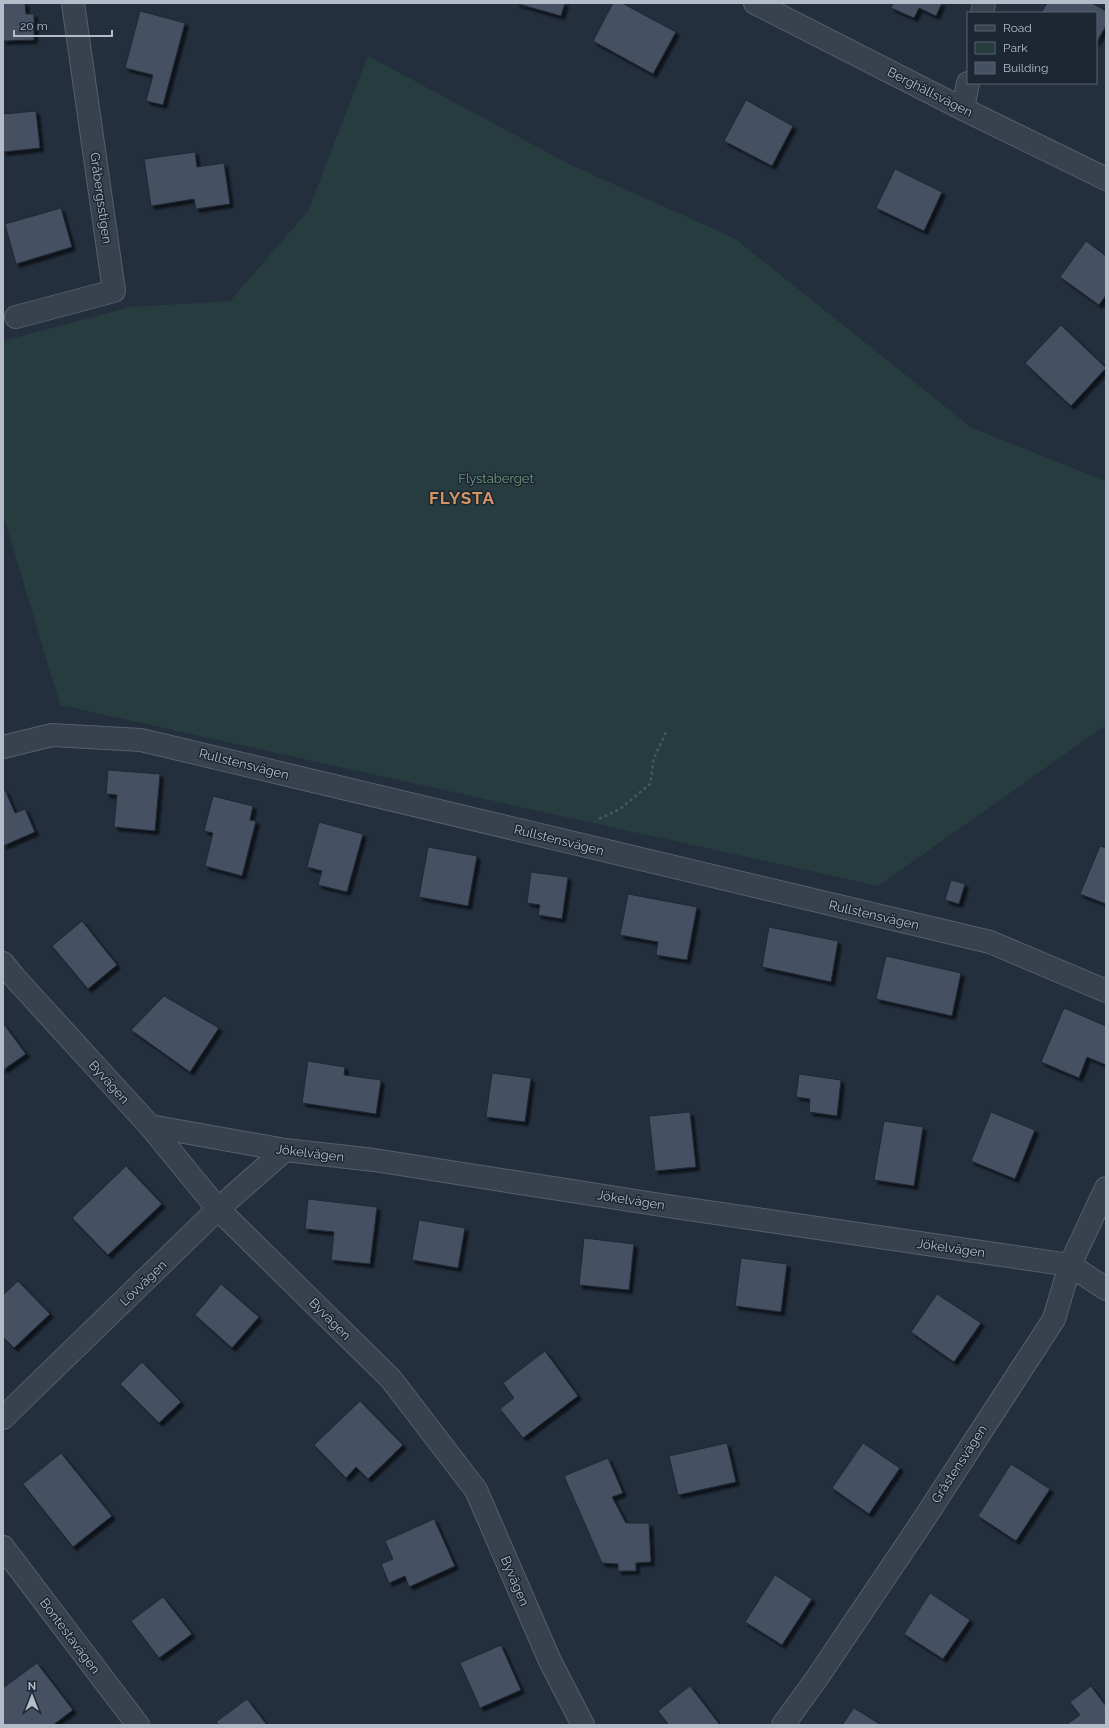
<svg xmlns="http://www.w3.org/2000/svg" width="1109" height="1728" viewBox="0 0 1109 1728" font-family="Raleway,sans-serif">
<defs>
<filter id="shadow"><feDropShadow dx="3.5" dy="3.5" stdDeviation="1" flood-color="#0009"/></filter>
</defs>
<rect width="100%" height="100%" fill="#242f3e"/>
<path fill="#263c3f" d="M368 56 571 165 734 238 972 428 1106 481V725L878 886 60 705 3 514V341L130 307 230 301 308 211Z"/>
<path fill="#455162" stroke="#1f2835" filter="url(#shadow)" d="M3 3H25L26 14H34V40L3 41Z
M515 3H565L561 16Z
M613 3H622L676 32 653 74 593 41Z
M893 3H942L936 16 919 8 914 18 891 8Z
M1047 3H1092L1106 11V26L1096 43V13H1041Z
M140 11 185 23 163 105 146 101 153 75 125 68Z
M746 100 793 126 772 166 724 141Z
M36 111 40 148 3 152V114Z
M195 152 197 167 224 163 230 204 196 209 194 199 151 206 144 159Z
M895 169 942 192 924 231 876 208Z
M61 208 72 247 16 264 5 224Z
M1086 241 1106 256V295L1099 305 1060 277Z
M1061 325 1106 368 1071 406 1025 363Z
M108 770 160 774 155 831 114 827 117 795 106 794Z
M5 790 15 813 25 809 35 832 3 846V791Z
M213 796 253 806 250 820 256 821 242 876 205 866 213 833 204 831Z
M319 822 363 834 347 892 318 885 322 871 307 867Z
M1100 846 1106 848V904L1080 894Z
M428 847 477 856 468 906 419 897Z
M531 872 568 877 562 919 538 915 540 905 527 903Z
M951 880 965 884 959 904 945 900Z
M628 894 697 907 687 960 656 955 658 942 620 935Z
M82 921 117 965 88 989 52 946Z
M769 927 838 941 831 982 762 967Z
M886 956 961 973 952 1016 876 999Z
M164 996 219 1028 190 1072 131 1030Z
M1064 1008 1106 1026V1065L1087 1057 1079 1078 1041 1062Z
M3 1023 26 1054 3 1070Z
M308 1061 345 1067 344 1075 381 1080 376 1114 302 1103Z
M492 1073 531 1078 525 1122 486 1117Z
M799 1074 841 1080 837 1116 809 1112 810 1099 796 1097Z
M690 1112 696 1167 655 1171 649 1116Z
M991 1112 1035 1130 1015 1179 971 1161Z
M884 1121 923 1127 914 1186 874 1180Z
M126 1166 162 1204 108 1255 72 1218Z
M308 1199 377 1207 370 1264 331 1260 334 1232 305 1229Z
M419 1220 465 1228 458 1268 412 1260Z
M584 1238 634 1244 629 1290 579 1285Z
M741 1258 787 1264 781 1312 735 1306Z
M18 1281 50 1314 14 1348 3 1337V1295Z
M221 1284 259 1317 232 1348 195 1315Z
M937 1294 981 1323 954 1362 911 1332Z
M545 1351 578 1396 523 1438 500 1409 514 1398 503 1383Z
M142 1362 181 1402 159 1423 120 1384Z
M360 1401 403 1445 368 1479 356 1467 346 1478 314 1445Z
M727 1443 736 1482 678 1495 669 1456Z
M863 1443 900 1468 869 1514 832 1488Z
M61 1453 112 1516 73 1547 23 1484Z
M608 1458 623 1493 612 1497 626 1523H649L651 1562 636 1563V1571H618V1564L602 1563 564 1476Z
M1011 1464 1050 1489 1016 1541 978 1516Z
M434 1519 455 1566 409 1587 405 1576 389 1583 381 1564 393 1559 385 1541Z
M775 1575 812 1599 782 1645 745 1622Z
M930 1593 970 1620 943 1659 904 1634Z
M163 1597 192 1634 159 1658 131 1621Z
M501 1645 521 1690 480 1708 460 1663Z
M37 1663 73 1710 53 1725H3V1688Z
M690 1686 720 1725H669L658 1711Z
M1091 1686 1106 1706V1725H1066L1080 1715 1070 1702Z
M247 1699 267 1725H219L216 1722Z
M854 1708 881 1725H842Z"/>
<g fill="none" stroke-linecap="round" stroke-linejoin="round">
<defs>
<path id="street" d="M755 3 963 109 1106 179
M982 13 984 3
M963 109 968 83
M16 317 114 291 73 3
M3 747 52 735 141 740 990 942 1106 991
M3 963 15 978 150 1126 218 1209 391 1379 476 1490 550 1661 583 1725
M150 1126 285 1150 374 1160 674 1207 1070 1265 1106 1289
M3 1418 218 1209 285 1150
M3 1547 138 1725
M783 1725 817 1678 922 1522 1054 1319 1070 1265 1106 1188"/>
</defs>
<use href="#street" stroke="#565f6c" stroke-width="24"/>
<path stroke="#44595c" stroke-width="2.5" stroke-dasharray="3 3" stroke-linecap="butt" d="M599 819 620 809 650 784 654 758 667 730"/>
<use href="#street" stroke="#38414e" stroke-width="22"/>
</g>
<g text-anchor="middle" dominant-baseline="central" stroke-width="3" stroke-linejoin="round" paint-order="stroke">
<g font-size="13" fill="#b4bcc9" stroke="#1d2633">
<text transform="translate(930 92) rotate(27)">Berghällsvägen</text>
<text transform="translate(101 198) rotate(82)">Gråbergsstigen</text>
<text transform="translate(244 764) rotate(14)">Rullstensvägen</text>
<text transform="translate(559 840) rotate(14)">Rullstensvägen</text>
<text transform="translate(874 915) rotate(13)">Rullstensvägen</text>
<text transform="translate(109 1082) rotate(48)">Byvägen</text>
<text transform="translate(310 1153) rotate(7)">Jökelvägen</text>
<text transform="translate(631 1200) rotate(9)">Jökelvägen</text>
<text transform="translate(951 1248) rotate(8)">Jökelvägen</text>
<text transform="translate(143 1283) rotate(-44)">Lövvägen</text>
<text transform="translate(330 1319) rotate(45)">Byvägen</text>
<text transform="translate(959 1464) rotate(-57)">Gråstensvägen</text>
<text transform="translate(515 1581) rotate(67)">Byvägen</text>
<text transform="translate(70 1636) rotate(53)">Bontestavägen</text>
</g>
<g font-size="13" fill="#6b9a76" stroke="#1d2633">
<text x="496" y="478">Flystaberget</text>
</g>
<g font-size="17" font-weight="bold" letter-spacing="1" fill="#d59563" stroke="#1d2633">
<text x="462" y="498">FLYSTA</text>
</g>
</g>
<rect width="1109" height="1728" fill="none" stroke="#b4bcc9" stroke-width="8"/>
<rect x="967" y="12" width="130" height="72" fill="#1d2633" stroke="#59626f"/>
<rect x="975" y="25" width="20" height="6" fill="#38414e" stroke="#59626f"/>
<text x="1003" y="32" font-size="12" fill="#b4bcc9">Road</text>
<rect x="975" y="42" width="20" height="12" fill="#263c3f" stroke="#59626f"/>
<text x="1003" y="52" font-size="12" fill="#b4bcc9">Park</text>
<rect x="975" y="62" width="20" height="12" fill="#455162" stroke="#59626f"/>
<text x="1003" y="72" font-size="12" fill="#b4bcc9">Building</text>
<g transform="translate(32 1696)" stroke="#1d2633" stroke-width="3" paint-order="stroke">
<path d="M0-3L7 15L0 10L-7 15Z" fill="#b4bcc9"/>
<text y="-6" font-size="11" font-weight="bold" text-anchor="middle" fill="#b4bcc9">N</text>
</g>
<path d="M14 30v6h98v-6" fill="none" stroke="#b4bcc9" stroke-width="2"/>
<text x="20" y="30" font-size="12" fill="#b4bcc9" stroke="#1d2633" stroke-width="3" paint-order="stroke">20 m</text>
</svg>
